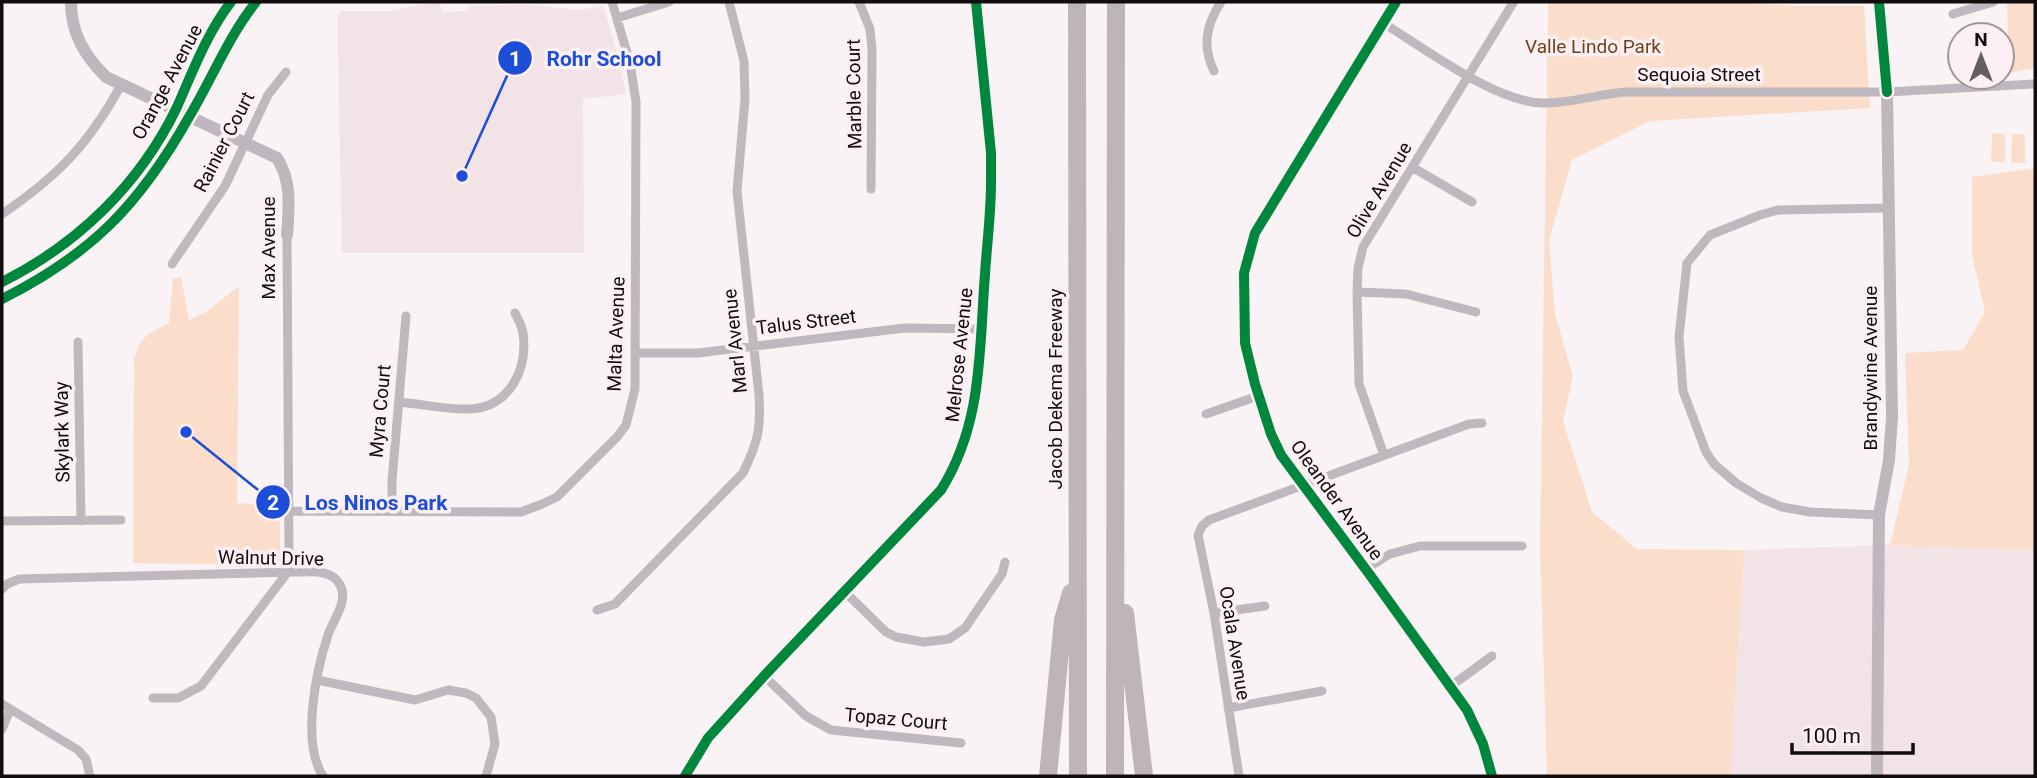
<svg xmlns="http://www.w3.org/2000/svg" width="2037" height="778" viewBox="0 0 2037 778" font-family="Roboto,sans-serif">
<rect width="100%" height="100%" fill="#faf3f5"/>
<path fill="#f2e3e7" d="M434 2H439L443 12 465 11 471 6 530 5 579 10 603 6 616 49 626 94 583 99 584 253H342L337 15 342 11H391Z
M1890 545 2035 551V776H1730L1744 550Z"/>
<path fill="#fbddcb" d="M1548 2H1732L1798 6H1864L1870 108 1650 121 1572 160 1549 241 1555 314 1573 377 1563 421 1592 512 1637 549 1744 550 1730 776H1547L1540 548Z
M2007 2H2035V68L2009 73Z
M1992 133 2005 134V162H1991Z
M2012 134H2025V163H2011Z
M2035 168V551L1890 545 1909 465 1905 353 1963 350 1985 312 1972 255V177Z
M181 277 189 320 206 312 239 286 237 503 280 505V565L133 563 134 361C140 336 147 334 169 323L173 278Z"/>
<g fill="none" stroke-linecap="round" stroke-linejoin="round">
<path stroke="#bfb8be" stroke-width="9" d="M859 2 870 29 872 50 871 189
M1953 14 1993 2
M617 18 669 2
M1383 23C1424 48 1494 101 1541 103 1569 104 1598 94 1626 92H1887L2035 84
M1214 71C1202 46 1206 25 1221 2
M1412 167 1472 202
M2 214C57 177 89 144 121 85
M172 264 225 186 268 95 286 72
M1357 292 1406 294 1476 312
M78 342 81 521
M635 353H698L905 328 981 329
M399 402C422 404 447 410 470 409 510 407 528 369 523 333 522 326 518 319 515 313
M1206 414 1258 396
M1384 455 1359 384 1357 292 1358 268 1363 247 1513 3
M392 510V481L406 316
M288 511 521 512 542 504 557 497 617 437 626 425 635 389 636 102 630 63 612 2
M1879 515 1810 512 1782 507 1761 498 1736 483 1714 464 1706 452 1683 391 1679 337 1687 263 1710 235 1760 215 1778 210 1888 208
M2 521 121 520
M1366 569 1390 554 1420 546H1522
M2 589 7 584 19 579 297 572C312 572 332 569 340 585 349 601 333 620 328 635 316 671 301 743 323 776
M845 592 886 632 896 637 924 642 949 639 965 628 1002 574 1005 562
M597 610 615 604 743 473C758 442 761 429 759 395L737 191 745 99 744 61 729 2
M1214 613 1265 606
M764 676 806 716 831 730 961 743
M317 680 415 700 448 690 466 693 476 698 491 717 495 744 486 776
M1451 686 1492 656
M153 698H178L201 686 287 573 289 561 287 235
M2 704 78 750 86 759 90 776
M1228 708 1322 691
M2 729 10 710
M1239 776 1214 613 1198 535 1202 526 1209 520 1469 424 1482 423"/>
<path stroke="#beb7bd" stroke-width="12" d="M71 2C71 33 84 55 106 77L277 158C292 181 289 208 287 235
M1396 2 1255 233 1244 273 1245 343 1255 384 1271 434 1281 455 1370 575 1467 710 1483 744 1492 776
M685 776 708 738 764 676 941 490C983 423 979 351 985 274 987 243 991 213 991 183V153L976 2
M1877 776 1879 515 1889 460 1892 417 1887 92 1879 2"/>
<path stroke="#b9b0b5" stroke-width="14" d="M2 282C78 244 140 184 177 107 193 71 207 33 231 2
M2 299C92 254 140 204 189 117 212 79 228 37 256 2"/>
<path stroke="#beb5ba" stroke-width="18" d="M1077 2 1078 776
M1125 613 1144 776
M1048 776 1063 620 1071 593
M1115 776 1116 2"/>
<defs>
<path id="cycleway" d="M1396 2 1255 233 1244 273 1245 343 1255 384 1271 434 1281 455 1370 575 1467 710 1483 744 1492 776
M1879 2 1887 92
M2 282C78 244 140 184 177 107 193 71 207 33 231 2
M2 299C92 254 140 204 189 117 212 79 228 37 256 2
M685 776 708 738 764 676 941 490C983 423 979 351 985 274 987 243 991 213 991 183V153L976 2"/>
</defs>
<use href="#cycleway" stroke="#fdf0f4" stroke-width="15"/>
<use href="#cycleway" stroke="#00873e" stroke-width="10"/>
</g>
<g text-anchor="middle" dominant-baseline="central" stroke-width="7" stroke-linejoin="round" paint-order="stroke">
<g font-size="19" fill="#734116" stroke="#fdf0f4">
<text x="1593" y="46">Valle Lindo Park</text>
</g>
<g font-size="19" fill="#120e0f" stroke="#fdf0f4">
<text x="1699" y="74">Sequoia Street</text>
<text transform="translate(167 82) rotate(-62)">Orange Avenue</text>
<text transform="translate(854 94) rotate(-91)">Marble Court</text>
<text transform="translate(224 142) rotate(-63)">Rainier Court</text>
<text transform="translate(1379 190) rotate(-59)">Olive Avenue</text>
<text transform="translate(268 248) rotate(-90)">Max Avenue</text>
<text transform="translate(806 322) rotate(-7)">Talus Street</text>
<text transform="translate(616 334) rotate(-88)">Malta Avenue</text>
<text transform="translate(735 341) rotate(-96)">Marl Avenue</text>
<text transform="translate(959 355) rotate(-84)">Melrose Avenue</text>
<text transform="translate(1870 368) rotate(-90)">Brandywine Avenue</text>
<text transform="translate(1055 389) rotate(-90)">Jacob Dekema Freeway</text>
<text transform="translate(380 411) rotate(-85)">Myra Court</text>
<text transform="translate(62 432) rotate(-91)">Skylark Way</text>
<text transform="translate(1337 500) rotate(54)">Oleander Avenue</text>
<text transform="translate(271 558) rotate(1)">Walnut Drive</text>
<text transform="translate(1235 643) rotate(81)">Ocala Avenue</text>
<text transform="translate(896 719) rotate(5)">Topaz Court</text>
</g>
</g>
<path fill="none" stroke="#1d4ed8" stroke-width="2.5" d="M462 176L515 58M186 432L273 502"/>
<g fill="#1d4ed8" stroke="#fdf0f4" stroke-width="2.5">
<circle cx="462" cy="176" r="7"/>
<circle cx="186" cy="432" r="7"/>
<circle cx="515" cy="58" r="18"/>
<circle cx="273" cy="502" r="18"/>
</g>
<g font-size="21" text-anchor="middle" font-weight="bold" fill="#fff">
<text x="515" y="66">1</text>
<text x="273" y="510">2</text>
</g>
<g font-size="21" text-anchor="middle" font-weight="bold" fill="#1d4ed8" stroke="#fdf0f4" stroke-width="7" stroke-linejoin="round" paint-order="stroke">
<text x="604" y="66">Rohr School</text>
<text x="376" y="510">Los Ninos Park</text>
</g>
<rect width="2037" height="778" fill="none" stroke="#120e0f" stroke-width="7"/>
<g transform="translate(1981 56)"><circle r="33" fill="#fdf0f4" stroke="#9f9698" stroke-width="2"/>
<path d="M0-5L12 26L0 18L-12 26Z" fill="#635e60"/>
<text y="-10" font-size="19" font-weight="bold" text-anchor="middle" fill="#120e0f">N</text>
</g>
<path d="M1792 743v10h121v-10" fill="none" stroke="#120e0f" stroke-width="3.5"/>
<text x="1802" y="743" font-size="21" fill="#120e0f" stroke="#fdf0f4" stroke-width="5" paint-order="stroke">100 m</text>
</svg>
